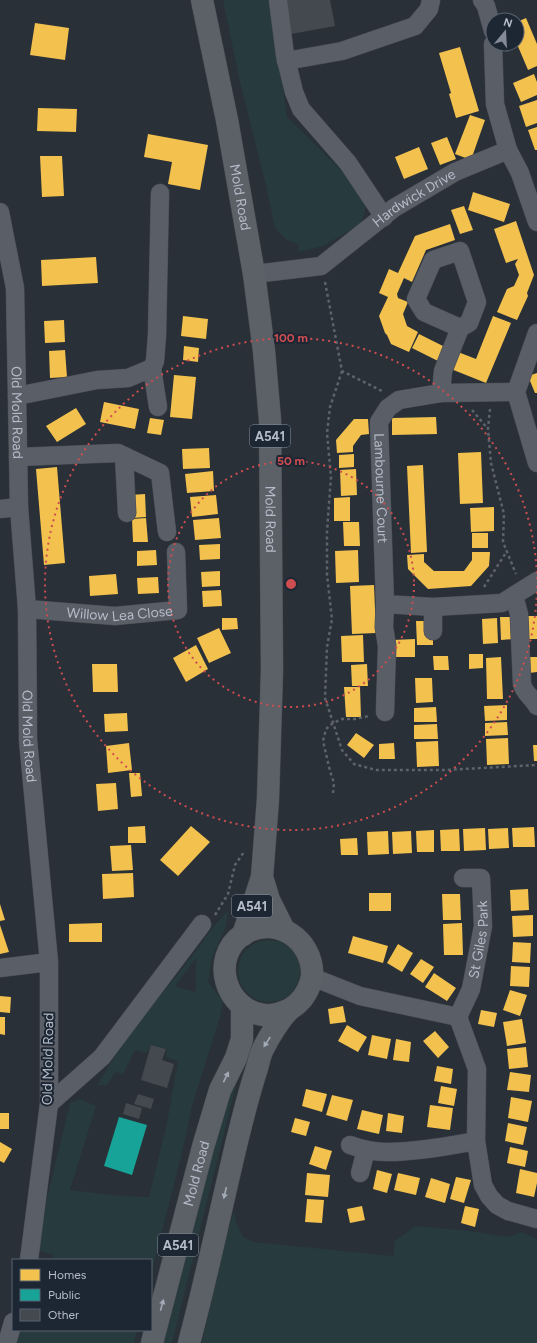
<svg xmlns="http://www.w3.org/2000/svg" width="537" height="1343" viewBox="0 0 537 1343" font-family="Figtree,sans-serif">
<rect width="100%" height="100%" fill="#2a3038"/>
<path fill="#273a3e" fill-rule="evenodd" d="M223 0H269L276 37 287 117 355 184 366 207 361 224 323 246 298 252 299 244 287 240 275 228 265 181 239 78Z
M228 910 226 926 212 958 208 982 223 1001 220 1017 192 1106 183 1149 151 1274V1260H52L54 1254H50L35 1249 70 1103 80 1099 96 1106 70 1190 121 1196 149 1197 167 1123 178 1061 166 1057 167 1049 151 1045 147 1053 135 1050 123 1074 115 1072 107 1085H97L135 1024 161 995 203 942 205 937ZM196 958V985L195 992 175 986Z
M238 971a31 31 0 1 1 62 0a31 31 0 1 1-62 0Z
M231 1084 236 1085 172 1343H159Z
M234 1211 236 1223 243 1237 254 1242 393 1256 395 1241 415 1226 470 1231 508 1237 521 1232 537 1239V1343H202L226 1238Z
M17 1330H137L134 1343H14Z"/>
<path fill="#f2c14e" d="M526 18 537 44V66L528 70 517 44 513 46 512 44H517V22Z
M35 23 69 28 65 60 30 55Z
M460 47 479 111 456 118 449 94 451 93 439 53Z
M534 74 537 82V95L521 102 513 83Z
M537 100V123L526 127 519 106Z
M38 108 77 109 76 132 37 131Z
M470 115 485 120 471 160 455 154Z
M537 127V150H535L528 130Z
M148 134 208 145 200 190 168 184 172 162 144 157Z
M447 137 456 159 440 165 431 143Z
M419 147 428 169 404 179 395 157Z
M40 156H62L64 196 42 197Z
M473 192 510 204 504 222 468 210Z
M464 206 473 230 460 234 451 210Z
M516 221 534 275 527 293 528 296 517 320 497 312 507 289 514 286 519 275 515 264 518 259 506 263 494 229Z
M450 224 455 240 426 250 412 282 404 278 397 294 398 298 408 302 403 314 407 326 418 332 409 352 391 344 387 335 385 333 379 316 388 297 379 293 389 269 398 273 415 236Z
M96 257 98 283 42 286 41 260Z
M183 316 208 319 206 339 181 336Z
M493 316 511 323 486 383 451 369 458 352 476 359Z
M64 320 65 342 45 343 44 321Z
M419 334 447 348 440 362 412 348Z
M184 346 199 348 198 362 183 360Z
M65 350 67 377 50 378 49 351Z
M537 373V393H535L528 376Z
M174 375 196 377 192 419 170 417Z
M104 402 139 409 135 429 100 422Z
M76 408 86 424 57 442 46 426Z
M436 417 437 434 392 435V418Z
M150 418 164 420 161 435 147 433Z
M354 419H368L369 434 361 435 353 446V452L337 453 336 440Z
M209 448 210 468 183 469 182 449Z
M481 452 483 503 460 504 458 453Z
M354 454V467L339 468V455Z
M423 465 427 552 411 553 407 466Z
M57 467 65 563 44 565 36 469Z
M356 469 357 495 341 496 340 470Z
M213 471 214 491 187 493 185 474Z
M145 494 146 517 132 518 130 495Z
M216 495 218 514 192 517 190 497Z
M350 497V521H334V498Z
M494 507V531L471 532 470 508Z
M146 518 148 542H133L132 519Z
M219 518 221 538 195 540 193 520Z
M343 522H359L360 546H344Z
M472 533H488V548H472Z
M220 544V559L200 560 199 545Z
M156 550 157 565 137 566V551Z
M358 550 359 582 336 583 335 551Z
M472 552H490L489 566 471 586 428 589 408 569 407 555 424 554V562L434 571H464L472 560Z
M220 571V586L202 587 201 572Z
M116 574 118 594 90 596 89 576Z
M158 577 159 593 138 594 137 578Z
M374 585 376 633 352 634 350 586Z
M221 590 222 606 203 607 202 591Z
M525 616H537V639H526Z
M500 617H514V639L501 640Z
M222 618H237L238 629 222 630Z
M497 618 498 643 483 644 482 619Z
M416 621H433V645H417Z
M219 628 231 653 209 663 197 638Z
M363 635 364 662H342L341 636Z
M415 639V657H394L393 640Z
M196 645 208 669 186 682 173 658Z
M469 654H483V668L469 669Z
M433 656H448L449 670H434Z
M501 657 503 699H487L486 658Z
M528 657H537V672L529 673Z
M92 664H117L118 692H93Z
M367 664 368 686H352L351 665Z
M415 678H432L433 702 416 703Z
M344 687H360L361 717H346Z
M507 705V720L485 721 484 706Z
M436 707 437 722H414V708Z
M127 713 128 731 105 732 104 714Z
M507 722 508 735 485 736V723Z
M437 724 438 739H414V725Z
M356 733 374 745 364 758 347 745Z
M508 738 509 764 487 765 486 739Z
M438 741 439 766 417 767 416 742Z
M129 743 132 770 108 773 106 746Z
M394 743 395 759H379V744Z
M533 745H537V761H534Z
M129 773H140L142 796 131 797Z
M116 783 118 809 98 811 96 784Z
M145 826 146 843H128V827Z
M191 826 210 842 178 876 160 860Z
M534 827 535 847H513L512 828Z
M485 828 486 850 464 851 463 829Z
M508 828 509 848 489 849 488 829Z
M459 829 460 851H441L440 830Z
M434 830V852H417L416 831Z
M388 831 389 854 368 855 367 832Z
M411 831 412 853 393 854 392 832Z
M357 838 358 855H341L340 839Z
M131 845 133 870 112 871 110 846Z
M133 873 134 897 103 899 102 874Z
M528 889 529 910 511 911 510 890Z
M369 893H391V911H369Z
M442 894H460L461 920H443Z
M0 904 5 920 0 921Z
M533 915V936L513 937 512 916Z
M102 923V942H69V924Z
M462 923 463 955H444L443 924Z
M0 925 9 952 0 954Z
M353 936 388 946 383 963 348 953Z
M513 942 531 943 530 963 512 962Z
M398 944 413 953 402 972 387 963Z
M421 959 434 967 423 983 410 974Z
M511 966 530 967 529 987 510 986Z
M434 973 456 988 447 1001 425 987Z
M510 990 527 995 520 1016 503 1010Z
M0 996 11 997 10 1013 0 1012Z
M343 1006 346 1022 330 1024 328 1009Z
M481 1010 497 1013 494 1027 478 1024Z
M0 1017H5V1035L0 1034Z
M522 1019 526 1043 507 1046 503 1022Z
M347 1025 367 1037 358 1052 338 1041Z
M435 1031 449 1047 438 1058 423 1041Z
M372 1035 391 1039 387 1059 368 1055Z
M396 1039 411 1042 409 1062 393 1060Z
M526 1047 528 1067 509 1069 507 1049Z
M437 1066 453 1069 451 1084 434 1081Z
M510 1072 531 1075 529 1092 507 1090Z
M441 1086 457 1089 454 1106 438 1103Z
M306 1089 327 1094 322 1112 302 1106Z
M332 1095 353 1100 347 1121 326 1115Z
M511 1097 532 1101 528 1122 508 1118Z
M430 1105 453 1108 450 1130 427 1127Z
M362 1110 383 1115 379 1134 357 1129Z
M0 1113H9V1129H0Z
M388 1113 404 1116 402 1133 386 1131Z
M295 1118 310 1122 306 1136 291 1132Z
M508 1123 527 1127 523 1145 505 1141Z
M0 1142 12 1149 4 1163 0 1161Z
M315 1146 332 1151 326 1170 309 1164Z
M510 1147 528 1151 525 1167 507 1163Z
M520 1169 537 1173V1183L534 1197 516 1193Z
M377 1170 392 1174 387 1193 373 1189Z
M307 1173 330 1175 328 1197 305 1195Z
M398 1173 420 1178 416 1195 394 1190Z
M456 1177 471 1180 464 1203 450 1199Z
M431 1178 450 1184 445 1203 425 1197Z
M307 1199 324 1200 322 1223 305 1222Z
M362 1206 365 1220 350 1223 347 1209Z
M465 1206 479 1209 475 1227 461 1223Z"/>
<path fill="#17a398" d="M119 1117 147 1125 132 1175 104 1166Z"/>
<path fill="#444950" d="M285 0H330L335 26 291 34Z
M151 1045 166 1049 162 1060 174 1064 167 1088 141 1080Z
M138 1094 154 1099 151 1109 134 1104Z
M126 1103 142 1108 139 1119 123 1114Z"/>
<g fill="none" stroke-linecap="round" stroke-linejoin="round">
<defs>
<g id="minor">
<path d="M278 0 285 55 294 92 301 109 348 163 384 217"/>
<path d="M482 0 486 6 493 31"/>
<path d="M493 44 495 104 508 150"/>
<path d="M286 61 342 51 415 26 429 9 431 0"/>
<path id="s1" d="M0 212 15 288 19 507 27 609 28 740 49 962V1104L29 1260"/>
<path id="s2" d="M254 274 321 266 394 208 455 172 508 150 520 173 537 222"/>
<path d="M537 333 516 392 537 463"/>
<path d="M152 368 158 407"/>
<path id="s3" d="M516 392 441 393 399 400 388 408 379 422 385 604 433 607 502 603 537 581"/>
<path d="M441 393 443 371 460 328 424 312 416 299 433 260 460 251 477 302 469 323 460 328"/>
<path d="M17 396 97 380 128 378 152 368 155 361 157 335 160 193"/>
<path d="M124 456 127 513"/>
<path d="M18 457 118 453 160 473 167 532"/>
<path d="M0 509 19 507"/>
<path d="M514 596 519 614 522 684C524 693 533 698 537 706"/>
<path d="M433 607V631"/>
<path id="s4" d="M27 609 115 616 178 610 176 552"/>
<path d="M385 712 387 646 384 627 385 604"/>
<path d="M0 968 49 962"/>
<path id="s5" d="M312 977 360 996 458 1017 471 989 483 926 481 878H463"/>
<path d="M458 1017 477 1069 476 1141 483 1185 489 1196 497 1205 508 1211 537 1219"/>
<path d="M49 1104 102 1057 202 924"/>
<path d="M350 1145C361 1149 374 1152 386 1152 416 1152 447 1146 476 1141"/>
<path d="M360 1173 366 1150"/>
<path d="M7 1343 13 1322"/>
</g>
<g id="major">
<path id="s6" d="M202 0 227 120 254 274 264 351 270 420 272 670 268 799 262 877 243 935"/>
<path d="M262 877 269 900 284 930"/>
<path id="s7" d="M152 1343 203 1147 220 1090 236 1058 242 1039V1006"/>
<path d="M189 1343C207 1276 221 1208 237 1141 243 1117 249 1092 257 1068 259 1061 260 1054 264 1047 269 1037 280 1019 288 1011 291 1008 295 1006 298 1003 305 997 311 985 312 976 314 939 274 913 242 935 210 958 225 1010 264 1015 273 1016 281 1013 288 1010"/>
</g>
</defs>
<use href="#minor" stroke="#484c53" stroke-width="19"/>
<use href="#major" stroke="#484c55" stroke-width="23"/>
<path stroke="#5d636a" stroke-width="2.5" stroke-dasharray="3 3" stroke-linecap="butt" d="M325 282 342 371 382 391
M342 371 330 407 327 433 331 477 327 531V575L332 619 327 647 325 698 342 750 354 764 376 770H445L537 765
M490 409 488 429 491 463 504 514 503 542 516 574
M472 410 488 429
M484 587 507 551
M333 793 334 783 330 771 323 741 326 729 333 723 342 719H355L369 716
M215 915 228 894 235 865 244 852"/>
<use href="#minor" stroke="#5a5e66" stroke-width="18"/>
<use href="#major" stroke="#5c6168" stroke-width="22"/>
</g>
<defs><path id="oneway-solid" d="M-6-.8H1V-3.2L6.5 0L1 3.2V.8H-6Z"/></defs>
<g fill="#a2aab6">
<use href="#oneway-solid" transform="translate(267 1042) rotate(123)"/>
<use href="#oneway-solid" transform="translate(226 1077) rotate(-64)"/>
<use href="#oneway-solid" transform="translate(225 1193) rotate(103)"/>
<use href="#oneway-solid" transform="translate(162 1305) rotate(-75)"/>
</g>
<g fill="none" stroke="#ce4d50" stroke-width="2" stroke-dasharray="2 4">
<circle cx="291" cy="584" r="123"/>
<path d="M537 586A246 246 0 1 1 537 582"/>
</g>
<g text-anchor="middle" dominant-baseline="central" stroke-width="4" stroke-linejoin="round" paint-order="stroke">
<g fill="#1d2633" stroke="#878f9c" stroke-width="1">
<rect x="250" y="425" width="40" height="22" rx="3"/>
<rect x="232" y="895" width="40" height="22" rx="3"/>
<rect x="158" y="1234" width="40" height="22" rx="3"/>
</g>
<g font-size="13" font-weight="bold" fill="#b4bcc9">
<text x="270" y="436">A541</text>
<text x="252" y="906">A541</text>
<text x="178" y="1245">A541</text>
</g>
<g font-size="14" fill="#b4bcc9" stroke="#1d2633">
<text stroke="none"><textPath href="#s6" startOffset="201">Mold Road</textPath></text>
<text stroke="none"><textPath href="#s2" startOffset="183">Hardwick Drive</textPath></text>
<text stroke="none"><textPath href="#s1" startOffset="202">Old Mold Road</textPath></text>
<text stroke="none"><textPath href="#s3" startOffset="214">Lambourne Court</textPath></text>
<text stroke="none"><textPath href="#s6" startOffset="525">Mold Road</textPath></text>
<text stroke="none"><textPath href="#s4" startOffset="93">Willow Lea Close</textPath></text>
<text stroke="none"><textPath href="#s1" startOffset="526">Old Mold Road</textPath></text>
<text stroke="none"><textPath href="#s5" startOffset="233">St Giles Park</textPath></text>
<text transform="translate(48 1059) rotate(-89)">Old Mold Road</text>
<text stroke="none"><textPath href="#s7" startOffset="175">Mold Road</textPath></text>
</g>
</g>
<circle cx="291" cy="584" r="6" fill="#ce4d50" stroke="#1d2633" stroke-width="2"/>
<g font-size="12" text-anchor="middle" font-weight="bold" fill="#ce4d50" stroke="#1d2633" stroke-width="4" stroke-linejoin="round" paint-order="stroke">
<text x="291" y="342">100 m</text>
<text x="291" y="465">50 m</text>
</g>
<rect x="12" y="1259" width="140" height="72" fill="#1d2633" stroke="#59626f"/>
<rect x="20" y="1269" width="20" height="12" fill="#f2c14e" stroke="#59626f"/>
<text x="48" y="1279" font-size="12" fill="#b4bcc9">Homes</text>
<rect x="20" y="1289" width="20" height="12" fill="#17a398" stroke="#59626f"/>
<text x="48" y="1299" font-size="12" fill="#b4bcc9">Public</text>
<rect x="20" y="1309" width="20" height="12" fill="#444950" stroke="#59626f"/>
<text x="48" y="1319" font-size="12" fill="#b4bcc9">Other</text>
<g transform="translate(505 32) rotate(18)"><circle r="19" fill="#1d2633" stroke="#59626f"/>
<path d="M0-3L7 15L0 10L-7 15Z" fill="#848b96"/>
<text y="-6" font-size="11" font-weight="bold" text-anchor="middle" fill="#b4bcc9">N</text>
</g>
</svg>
